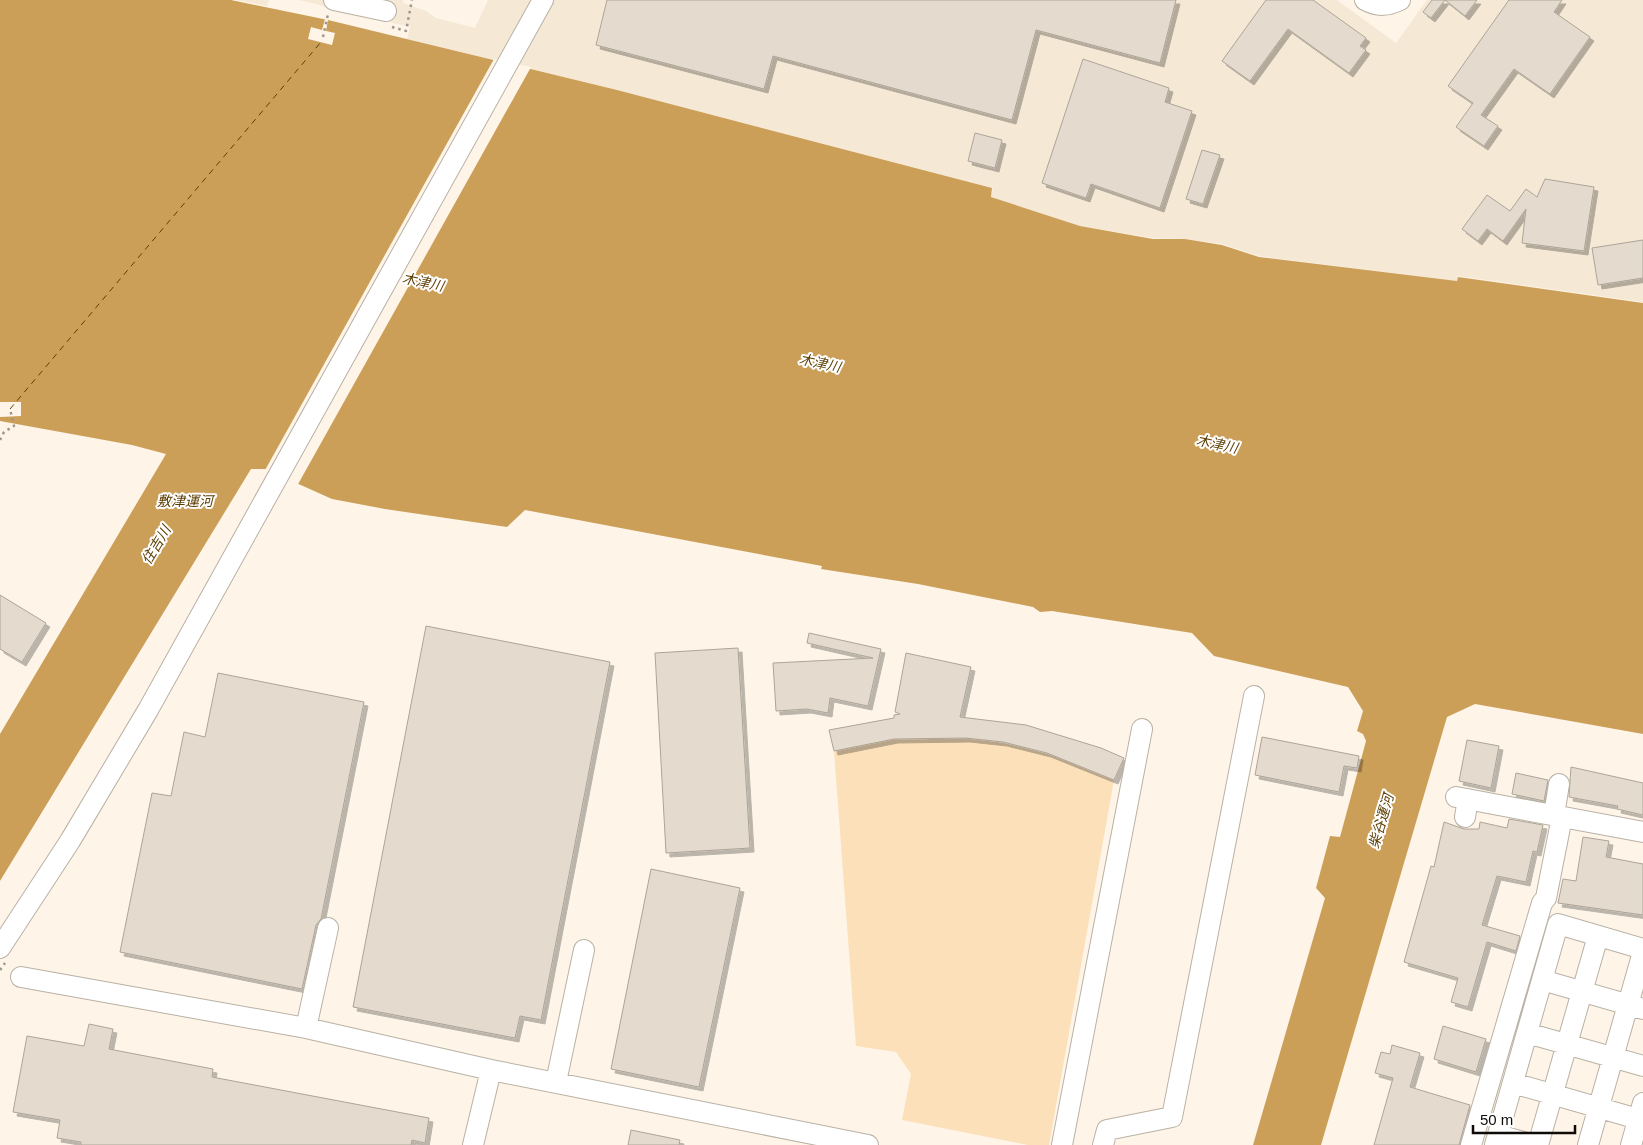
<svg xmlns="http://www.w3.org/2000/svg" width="1643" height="1145" viewBox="0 0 1643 1145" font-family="Helvetica,'Noto Sans JP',sans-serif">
<defs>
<filter id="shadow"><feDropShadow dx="4" dy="4" stdDeviation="0" flood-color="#0004"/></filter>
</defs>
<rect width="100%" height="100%" fill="#fef5e8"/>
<path fill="#f5e8d5" d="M236 0H269L267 6Z
M299 0H403V3L426 11 436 18 475 28 488 0H1337L1396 43 1427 0H1643V302L1458 276 1457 281 1259 256 1222 244 1185 239 1153 238 1080 226 991 197 993 188 617 90 407 39 410 27Z"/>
<path fill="#fbe0b9" d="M966 738C1018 743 1067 757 1114 780L1049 1145H1028L902 1120 911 1074 896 1052 856 1046 834 751 894 739Z"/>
<path fill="#cc9f59" d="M0 0H231L328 20 617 90 992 188 991 197 1080 226 1153 239H1185L1222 245 1259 257 1457 281 1458 277 1643 303V734L1475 704 1447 717 1321 1145H1253L1325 898 1316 888 1330 836 1340 837 1366 741 1363 734 1357 731 1363 711 1348 687 1214 656 1192 633 1052 611 1040 612 1033 607 918 584 821 569 822 566 525 510 507 527 385 509 332 499 265 469H251L0 881V734L166 454 132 445 0 421Z"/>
<path fill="#fef5e8" d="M325 19 328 20 326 31 335 33 332 45 308 39 311 27 322 30Z
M494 59 531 67 297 486 264 472Z
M0 402H21V416L0 417Z"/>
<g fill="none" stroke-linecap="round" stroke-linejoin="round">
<path stroke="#5d3f04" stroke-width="1" stroke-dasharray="6 5" stroke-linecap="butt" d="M10 409 321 42"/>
</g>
<path fill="#e4dbce" stroke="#ada498" filter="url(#shadow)" d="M607 0H1176L1160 63 1036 30 1012 120 773 56 764 89 596 45Z
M1266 0H1313L1366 38 1360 46 1366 50 1349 73 1288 29 1250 81 1222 61Z
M1432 0H1477L1465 16 1445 0 1431 18 1423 12Z
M1509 0H1562L1554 12 1590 37 1550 94 1514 69 1481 115 1498 126 1484 146 1456 127 1473 103 1448 86Z
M1083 59 1169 88 1165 102 1192 111 1160 208 1091 184 1086 198 1042 183Z
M975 133 1002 140 995 168 968 161Z
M1202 150 1220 155 1203 204 1186 199Z
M1545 179 1594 187 1584 251 1522 243 1526 209 1503 241 1487 229 1478 241 1462 229 1487 195 1510 211 1526 189 1537 197Z
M1643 240V278L1598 285 1592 248Z
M0 595 46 623 22 662 0 649Z
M426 626 610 662 541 1020 520 1016 515 1038 353 1007Z
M809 633 881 649 868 706 830 698 828 713 807 709 776 711 773 663 873 658 807 643Z
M738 648 750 848 666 853 655 653Z
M906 653 971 667 960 717 1026 725 1101 748 1124 758 1114 780 1047 753 1003 742 966 738 894 739 834 751 829 730 894 718V715L900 714 895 712Z
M218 673 364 702 321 919 316 925 302 989 120 952 152 793 171 796 184 732 205 737Z
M1262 737 1359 756 1357 768 1344 766 1339 792 1255 775Z
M1467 740 1499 746 1491 788 1459 781Z
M1571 767 1643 783V815L1617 809 1618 806 1569 797Z
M1516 773 1548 780 1544 801 1512 794Z
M1509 819 1543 825 1537 852 1533 851 1526 882 1497 876 1482 925 1520 936 1516 951 1487 942 1468 1007 1451 1002 1458 978 1404 962 1431 866 1434 867 1444 822 1464 829H1479L1480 822 1507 828Z
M1583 837 1609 841 1606 857 1643 864V915L1558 903 1563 879 1576 881Z
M651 869 740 888 699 1087 611 1069Z
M89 1024 113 1029 109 1049 213 1069 212 1077 429 1118 425 1143 412 1140 411 1145H81V1142L57 1138 60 1120 13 1112 27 1036 84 1046Z
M1443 1026 1486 1039 1476 1072 1434 1059Z
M1392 1045 1420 1053 1410 1087 1470 1105 1459 1145H1374L1393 1078 1375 1073 1381 1052 1390 1054Z
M631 1130 680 1140 679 1145H628Z"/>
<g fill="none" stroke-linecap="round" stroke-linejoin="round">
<defs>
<path id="minor" d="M334 0 386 11
M1365 0C1378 7 1388 6 1400 0
M1456 797 1643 832
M1554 815 1559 784
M1465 817 1468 799
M0 948 70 841 148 710 543 0
M21 977 306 1028 491 1070 868 1145
M1542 980 1643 1009
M306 1028 328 928
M1527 1033 1643 1066
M556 1082 584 950
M1513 1083 1638 1119
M1498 1135 1534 1145
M473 1145 491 1070
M1062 1145 1142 729
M1103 1145 1107 1130 1172 1117 1254 696
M1471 1145 1542 903 1546 898 1562 817
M1495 1145 1558 924 1643 949
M1538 1145 1598 936
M1588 1145 1643 952
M1631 1145 1643 1103"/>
</defs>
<use href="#minor" stroke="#b9b1a4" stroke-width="22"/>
<path stroke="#9d968d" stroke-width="2.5" stroke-dasharray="2.5 4" stroke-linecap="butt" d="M392 27 406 31 412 0
M323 37 328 14
M0 440 4 432 14 426 10 409
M0 970 5 963"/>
<use href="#minor" stroke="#fff" stroke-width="20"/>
</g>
<g text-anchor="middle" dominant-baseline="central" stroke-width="4" stroke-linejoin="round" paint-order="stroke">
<g font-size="14" font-style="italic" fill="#5d3f04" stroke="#fff">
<text transform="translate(423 282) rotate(12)">木津川</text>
<text transform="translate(820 363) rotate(12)">木津川</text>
<text transform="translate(1217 444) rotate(12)">木津川</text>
<text x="185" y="501">敷津運河</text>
<text transform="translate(156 545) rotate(-59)">住吉川</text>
<text transform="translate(1381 821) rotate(-74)">柴谷運河</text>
</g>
</g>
<path d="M1473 1125v8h102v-8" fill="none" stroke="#0e0b07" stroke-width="2.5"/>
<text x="1480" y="1125" font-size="15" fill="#0e0b07" stroke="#ffffff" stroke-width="4" paint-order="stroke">50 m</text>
</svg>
